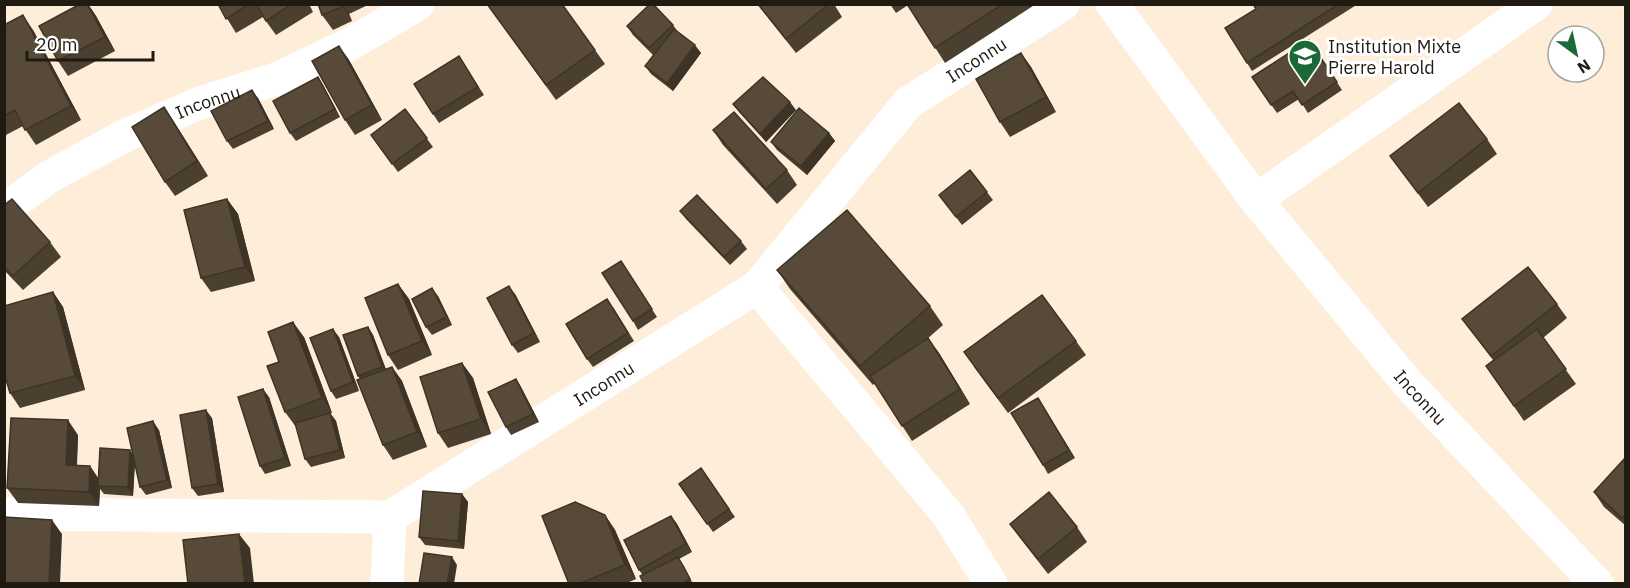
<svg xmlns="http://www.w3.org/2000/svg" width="1630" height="588" viewBox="0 0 1630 588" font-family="'IBM Plex Sans',sans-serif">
<rect width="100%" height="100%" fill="#feeed9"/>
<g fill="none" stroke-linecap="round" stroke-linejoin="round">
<g stroke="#fff" stroke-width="33">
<path id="s1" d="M1112 4 1256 200 1409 385 1597 584"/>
<path d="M1256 200 1536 4"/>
<path id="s2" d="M4 210 49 177 124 136 197 104 279 78 352 43 418 4"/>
<path d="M757 287 949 516 991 584"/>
<path d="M4 514 390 517 387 584"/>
<path id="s3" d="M390 517 757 287 908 103 1063 4"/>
</g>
</g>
<path fill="#4b4030" d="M88 4 96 16 115 51 68 76 58 61Z
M218 4H309L313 12 276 35 263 17 236 33Z
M318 4H370L349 14 352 21 333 30 322 15Z
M487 4H562L605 64 556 100Z
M757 4H834L842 17 796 53Z
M890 4H1036L945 63 908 5 896 13Z
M1253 4H1358L1252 71 1247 63 1256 9Z
M4 25 33 30 81 120 36 145 23 126 6 135 4 132Z
M673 25 679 33 701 53 673 91 651 74 645 66 653 55 633 35 627 26Z
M1309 40 1342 90 1308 113 1299 99 1277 113 1252 77Z
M339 46 349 60 382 120 355 135 345 120Z
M1021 53 1031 67 1056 112 1010 137 1000 122Z
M459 56 484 95 439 123 433 114Z
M318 77 323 85 340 117 296 141 290 133Z
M258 98 274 129 233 149 227 141Z
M733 104 796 110 766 142 739 112Z
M164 107 174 122 208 176 175 196 165 182Z
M405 109 433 147 398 172 371 135Z
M713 130 787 170 797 185 777 204 723 145Z
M829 133 835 141 807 175 777 150 771 142Z
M1487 139 1497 154 1428 207 1390 156Z
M970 170 993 200 962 225 939 195Z
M227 199 238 214 255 281 211 292 201 278Z
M4 205 50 242 61 257 23 290 4 270Z
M680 211 741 241 747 249 730 265 686 219Z
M626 269 657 317 638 330 633 321Z
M777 270 930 306 943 325 926 340 928 338 939 353 970 404 912 441 875 383 873 385 790 289Z
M398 284 409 299 432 355 398 370 388 355Z
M53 292 63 307 85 390 20 408 10 393Z
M515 294 540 342 518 353 512 345Z
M438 296 452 325 432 335 426 327Z
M1557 304 1567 318 1543 338 1576 384 1524 421 1486 366 1493 360 1462 319Z
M613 307 634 341 593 367 587 359Z
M368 327 373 335 386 369 392 367 402 381 427 447 393 460 383 445 360 379 358 376Z
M304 337 332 413H330L336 421 345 458 311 467 305 459 296 427 285 412 279 362Z
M339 337 359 391 336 399 331 391Z
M1076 341 1086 355 1008 413 974 367Z
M462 363 473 378 491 434 448 448 438 433Z
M516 379 521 387 539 422 511 435 506 427Z
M269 397 291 466 265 474 260 466Z
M1043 406 1075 458 1048 474 1043 465Z
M212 418 224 492 198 496 192 488Z
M159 430 172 488 146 495 140 487 135 464 133 496 104 494 100 489 99 506 18 503 7 488 78 435 77 466H90L98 478 133 454Z
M1626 457V526L1604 507 1594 492Z
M701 468 735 517 713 532 679 484Z
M462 494 468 502 464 549 425 545 419 537Z
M605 515 615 530 636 579 625 584H569Z
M671 516 677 524 692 552 679 559 693 584H644L642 574 639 570Z
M1010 524 1077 527 1087 542 1048 574 1020 538Z"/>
<path fill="#3d3427" d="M88 4 96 16 115 51 105 37Z
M341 4H342L349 14 352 21Z
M23 15 33 30 81 120 71 106Z
M695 45 701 53 673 91 667 83Z
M339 46 349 60 382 120 372 105Z
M1021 53 1031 67 1056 112 1046 97Z
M318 77 323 85 340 117 335 109Z
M252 90 258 98 274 129 268 121Z
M790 102 796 110 766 142 760 134Z
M164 107 174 122 208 176 197 161Z
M829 133 835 141 807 175 801 166Z
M227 199 238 214 255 281 245 267Z
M398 284 409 299 432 355 422 341Z
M509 286 515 294 540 342 534 333Z
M432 288 438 296 452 325 447 317Z
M53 292 63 307 85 390 75 376Z
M293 322 304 337 332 413 322 398Z
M368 327 373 335 388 376 382 367Z
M333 329 339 337 359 391 353 382Z
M928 338 939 353 970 404 960 389Z
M462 363 473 378 491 434 481 419Z
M392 367 402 381 427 447 417 432Z
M516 379 521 387 539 422 533 414Z
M263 389 269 397 291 466 285 458Z
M1038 398 1043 406 1075 458 1069 450Z
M206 410 212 418 224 492 218 484Z
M330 413 336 421 345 458 340 450Z
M68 420 78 435 76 480 66 465Z
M153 421 159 430 172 488 167 480Z
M130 450 135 458 133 496 128 487Z
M90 466 100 481 98 486 100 489 99 506 89 492Z
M462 494 468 502 464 549 458 541Z
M605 515 615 530 636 579 625 565Z
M671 516 677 524 692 552 686 544Z
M52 520 62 534 60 584H49Z
M239 534 250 548 254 584H245Z
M452 557 457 565 454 584H447Z
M678 557 684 566 693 584 690 579Z"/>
<path fill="#574a38" stroke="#3d3427" stroke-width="1.5" d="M80 4H87L105 37 58 61 39 26Z
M218 4H249L226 19Z
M256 4H292L266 21Z
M318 4H341L342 7 322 15Z
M487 4H562L595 50 546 85Z
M650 4H653L673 25 649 48 627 26Z
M758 4H829L786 39Z
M907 4H1003L935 48Z
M1253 4H1339L1247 63 1225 28 1256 9Z
M23 15 71 106 25 130 15 110 4 116V25Z
M674 29 695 45 667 83 645 66Z
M1309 40 1337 82 1302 105 1293 91 1271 105 1252 77Z
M339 46 372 105 345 120 312 61Z
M1021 53 1046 97 1000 122 976 79Z
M459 56 478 87 433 114 414 84Z
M318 77 335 109 290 133 273 101Z
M763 77 790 102 760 134 733 104Z
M252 90 268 121 227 141 211 111Z
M1459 103 1487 139 1418 193 1390 156Z
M164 107 197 161 165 182 132 127Z
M799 108 829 133 801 166 771 142Z
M405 109 427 138 392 164 371 135Z
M734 112 787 170 766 189 713 130Z
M970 170 987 192 956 217 939 195Z
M697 195 741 241 724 257 680 211Z
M12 199 50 242 13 276 4 267V205Z
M227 199 245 267 201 278 184 210Z
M847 210 930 306 860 366 777 270Z
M621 261 652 309 633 321 602 273Z
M1528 267 1557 304 1491 356 1462 319Z
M398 284 422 341 388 355 365 298Z
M509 286 534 333 512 345 487 298Z
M432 288 447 317 426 327 412 299Z
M53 292 75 376 10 393 4 373V306Z
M1042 295 1076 341 998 398 964 352Z
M607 299 628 333 587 359 566 324Z
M293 322 322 398 285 412 267 366 279 362 268 332Z
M368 327 382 367 358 376 343 335Z
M333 329 353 382 331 391 310 338Z
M1537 329 1566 369 1514 406 1486 366Z
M928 338 960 389 902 426 870 376Z
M462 363 481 419 438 433 420 377Z
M392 367 417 432 383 445 357 380Z
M516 379 533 414 506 427 488 392Z
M263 389 285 458 260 466 238 397Z
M1038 398 1069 450 1043 465 1011 413Z
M206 410 218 484 192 488 180 415Z
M330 413 340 450 305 459 295 423Z
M11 418 68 420 66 465 90 466 89 492 7 488Z
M153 421 167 480 140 487 127 428Z
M100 448 130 450 128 487 98 486Z
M1626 457V514L1622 518 1594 492Z
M701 468 729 509 707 524 679 484Z
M423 491 462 494 458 541 419 537Z
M1049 492 1077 527 1038 559 1010 524Z
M575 502 605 515 625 565 578 584H569L542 516Z
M671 516 686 544 639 570 624 540Z
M4 517 52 520 49 584H4Z
M239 534 245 584H188L183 540Z
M424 553 452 557 447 584H419Z
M678 557 690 579 682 584H644L640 576Z"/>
<defs>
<symbol id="school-pin" viewBox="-11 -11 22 30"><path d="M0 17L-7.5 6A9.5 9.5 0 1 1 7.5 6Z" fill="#1b6938" stroke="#fff"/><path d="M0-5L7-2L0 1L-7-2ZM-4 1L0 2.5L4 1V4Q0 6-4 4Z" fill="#fff"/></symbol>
</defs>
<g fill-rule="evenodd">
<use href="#school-pin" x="1286" y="37" width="38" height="52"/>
</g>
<g text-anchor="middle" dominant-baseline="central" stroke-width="6" stroke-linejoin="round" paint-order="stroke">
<g font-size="18" fill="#1f1a12" stroke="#fff" text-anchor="start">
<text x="1328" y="46">Institution Mixte<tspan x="1328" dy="21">Pierre Harold</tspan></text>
</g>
<g font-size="18" fill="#1f1a12" stroke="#fff">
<text stroke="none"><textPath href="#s3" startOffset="752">Inconnu</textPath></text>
<text stroke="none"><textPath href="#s2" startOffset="232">Inconnu</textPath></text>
<text stroke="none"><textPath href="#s3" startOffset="252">Inconnu</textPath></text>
<text stroke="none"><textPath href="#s1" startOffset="500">Inconnu</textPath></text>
</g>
</g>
<rect width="1630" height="588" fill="none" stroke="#1f1a12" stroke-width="12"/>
<g transform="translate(1576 54) rotate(147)"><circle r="28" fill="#ffffff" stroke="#a5a3a0" stroke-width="1.5"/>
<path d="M0-4.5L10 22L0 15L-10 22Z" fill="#1b6938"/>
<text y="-9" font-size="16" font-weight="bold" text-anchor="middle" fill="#1f1a12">N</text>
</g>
<path d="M27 51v9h126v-9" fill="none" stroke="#1f1a12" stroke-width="3"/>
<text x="36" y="51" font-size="18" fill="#1f1a12" stroke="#ffffff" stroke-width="4.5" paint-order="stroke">20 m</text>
</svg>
